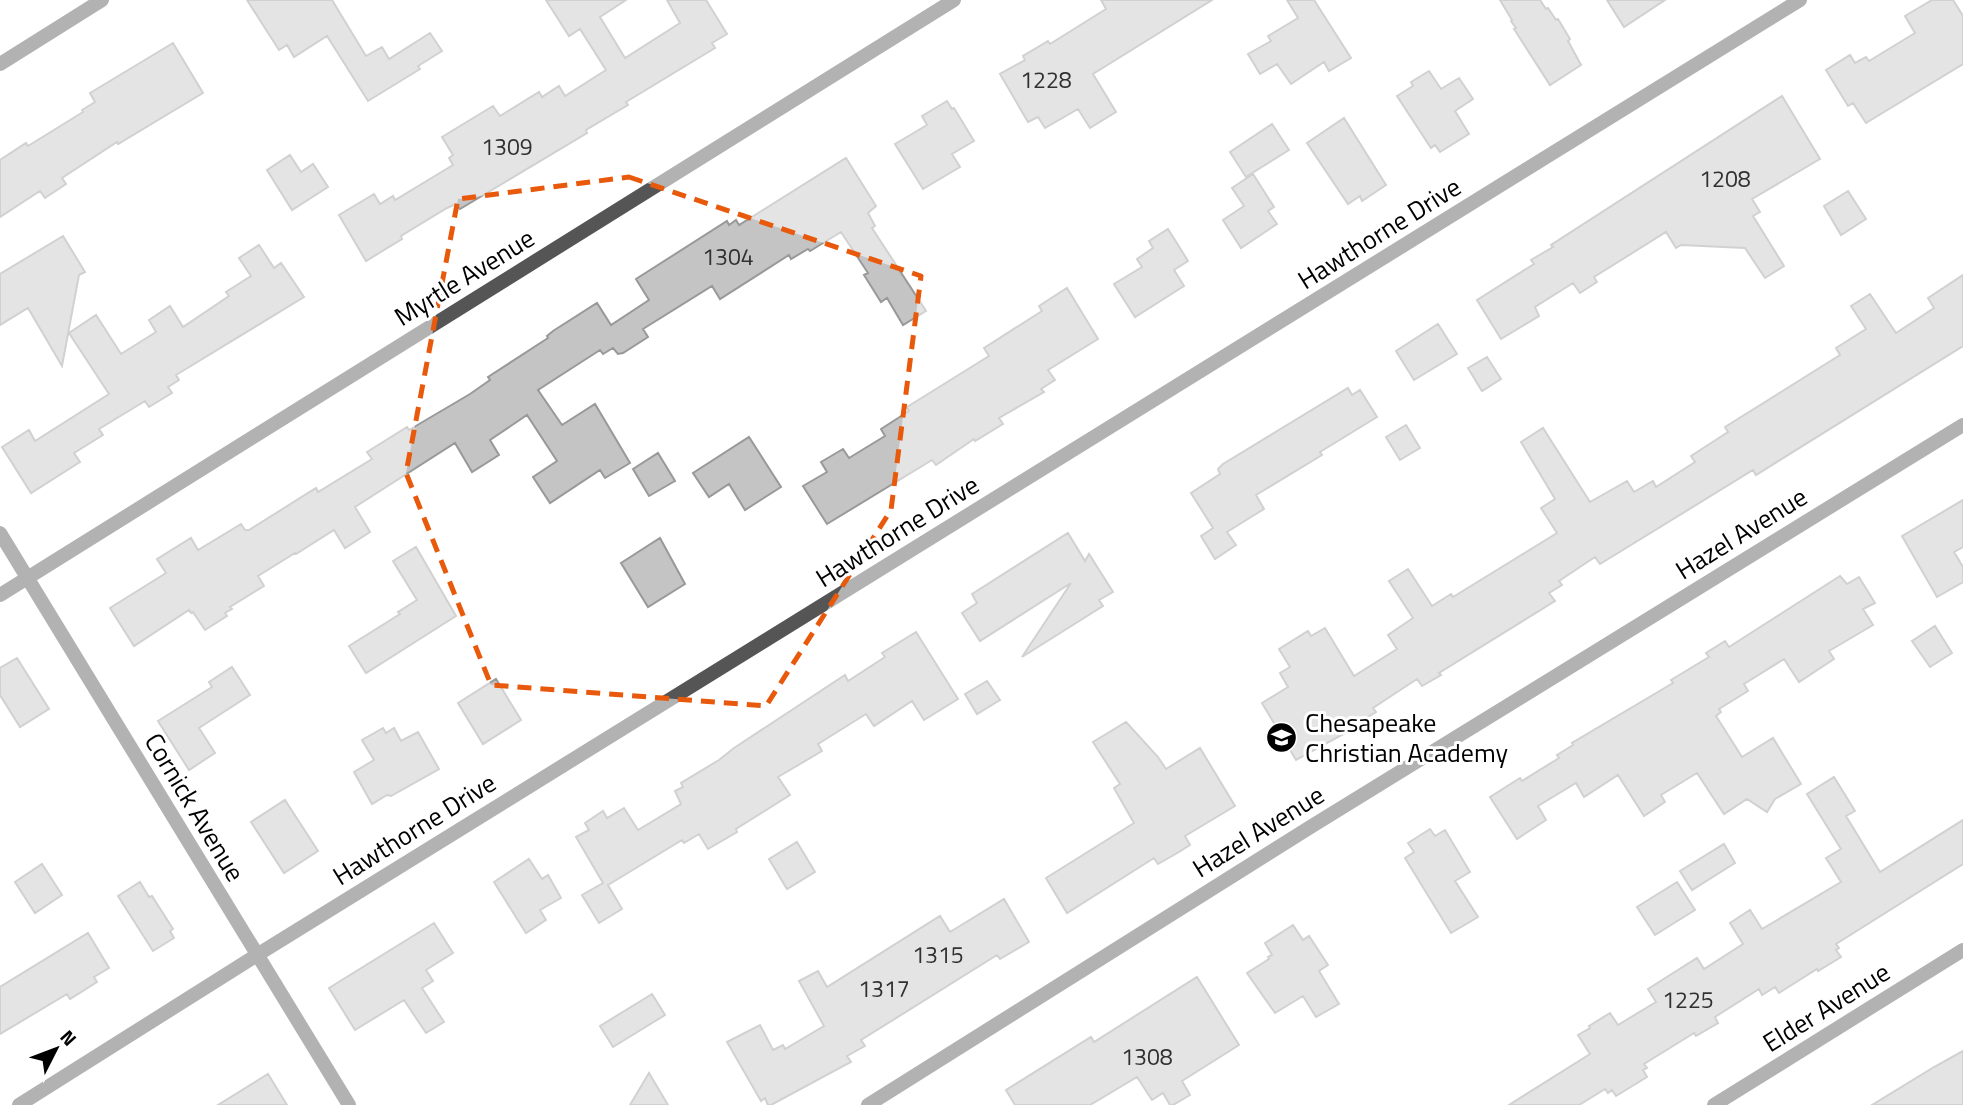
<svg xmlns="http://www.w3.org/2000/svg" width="1963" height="1105" viewBox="0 0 1963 1105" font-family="'Titillium Web',sans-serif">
<rect width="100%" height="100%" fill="#fff"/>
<path fill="#c4c4c4" stroke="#999" stroke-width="2" d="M247 0H332L366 56 382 47 389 59 430 33 442 51 418 66 420 69 368 101 327 36 294 57 287 45 279 50Z
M546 0H626L600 17 625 58 680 23 667 0H706L727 34 712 43 715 48 626 102 628 105 586 130 587 133 460 209 456 204 447 208 401 236 402 239 366 261 339 215 374 194 380 204 393 196 395 200 453 165 449 158 453 155 442 137 493 106 500 116 539 92 542 97 559 86 565 96 606 70 580 29 569 36Z
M1101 0H1212L1093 74 1116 112 1090 128 1078 109 1045 128 1038 117 1028 122 1000 74 1025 60 1023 56 1048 41 1050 44 1106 9Z
M1287 0H1314L1351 58 1329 71 1324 62 1291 84 1277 64 1260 74 1248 54 1271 41 1268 36 1298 18Z
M1500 0H1540L1546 9 1548 8 1556 20 1558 19 1570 39 1568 41 1581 65 1550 85 1514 29 1516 28 1511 21 1512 20Z
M1607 0H1665L1624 27Z
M1932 0H1953L1963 16V64L1866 123 1853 103 1848 106 1826 70 1850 55 1855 63 1866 57 1869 61 1915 33 1905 16Z
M173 43 203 93 118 144 117 142 62 178 66 184 45 198 40 191 0 217V160L26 143 28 146 83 112 82 110 95 102 90 93Z
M1429 71 1441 89 1459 78 1473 99 1455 111 1469 134 1440 152 1435 145 1431 148 1397 96 1413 86 1411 82Z
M1782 96 1820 159 1752 199 1760 212 1753 216 1784 266 1765 278 1745 248 1681 245 1676 248 1666 232 1594 277 1597 282 1580 293 1573 283 1535 307 1539 316 1501 339 1477 300 1534 264 1531 260 1553 247 1551 245Z
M947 101 952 109 954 108 974 141 952 154 960 167 923 189 895 144 927 125 922 116Z
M1344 118 1386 185 1362 201 1360 196 1348 204 1307 143Z
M1272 124 1289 150 1246 177 1230 152Z
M290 155 301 172 313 164 328 187 292 210 267 170Z
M846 158 876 206 868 213 875 226 872 228 926 311 903 325 887 298 881 302 864 275 868 273 841 232 810 251 808 249 791 259 789 255 720 299 712 286 643 329 648 337 623 353 618 354 613 348 603 354 600 350 538 390 562 425 595 404 630 463 605 478 600 470 550 503 533 477 557 461 527 415 490 440 499 455 472 472 455 443 355 507 370 532 345 548 334 530 296 554 295 553 258 576 264 586 230 607 232 609 225 613 227 616 205 630 193 612 191 613 189 610 134 646 110 608 166 573 157 559 191 538 198 550 241 524 245 530H249L316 488 318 492 372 459 367 452 407 427 409 430 470 394 490 380 488 377 548 338 547 336 553 331 597 303 611 325 649 300 636 279 727 221 729 225 736 220 739 225Z
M1253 174 1274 207 1268 211 1277 224 1241 248 1223 220 1244 206 1232 188Z
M1848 191 1866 219 1841 235 1824 206Z
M1168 229 1188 261 1174 270 1184 286 1135 317 1114 284 1142 267 1137 259 1153 248 1149 241Z
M63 236 85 272 79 275 62 366 28 308 0 325V274Z
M259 245 274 268 281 263 304 297 176 375 179 380 168 387 172 393 149 407 145 401 99 429 103 435 74 453 80 462 31 493 2 447 29 430 35 441 109 394 69 333 96 315 121 354 156 332 149 320 170 306 183 327 229 296 226 292 251 276 239 258Z
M1963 275V346L1756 475 1753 470 1600 564 1595 557 1559 581 1562 585 1549 593 1555 601 1439 673 1441 675 1422 686 1417 679 1373 708 1376 712 1348 729 1349 731 1296 760 1262 703 1288 687 1280 673 1290 667 1279 649 1308 631 1311 636 1325 628 1354 676 1397 649 1388 635 1413 618 1389 581 1408 569 1432 606 1451 594 1453 597 1557 533 1541 508 1555 499 1521 442 1543 428 1590 502 1627 481 1634 492 1653 481 1656 487 1695 462 1691 456 1728 432 1725 427 1840 355 1836 348 1866 329 1851 306 1870 294 1896 333 1934 308 1928 298Z
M1067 288 1098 339 1048 370 1055 380 1041 389 1044 392 999 418 1003 424 975 441 974 439 936 465 932 460 827 524 803 486 827 472 821 462 843 449 849 458 885 436 881 429 909 411 907 407 989 356 984 348 1042 311 1039 306Z
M1438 324 1457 354 1414 380 1396 351Z
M1487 357 1501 379 1482 391 1468 368Z
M1348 388 1352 395 1360 390 1377 417 1320 452 1322 455 1256 495 1264 509 1227 532 1236 545 1215 559 1201 536 1213 528 1191 493 1220 474 1218 469 1223 464Z
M1406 425 1420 448 1400 460 1386 437Z
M749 437 781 487 745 510 729 484 709 497 693 473Z
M658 453 675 481 649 496 633 469Z
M1963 500V547L1954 552 1963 567V582L1937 597 1902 536Z
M1068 533 1085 561 1089 554 1113 592 1099 600 1103 606 1022 657 1071 583 980 641 962 613 977 603 972 594Z
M660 538 685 584 648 607 621 563Z
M416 547 456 616 366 673 349 646 400 614 398 612 417 600 393 561Z
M1840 576 1847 584 1859 577 1875 603 1863 609 1873 625 1829 651 1834 659 1799 682 1784 659 1744 684 1748 691 1719 709 1721 712 1716 716 1742 757 1773 738 1801 784 1775 799 1767 812 1747 799 1724 814 1697 773 1661 795 1665 802 1644 816 1618 775 1584 797 1576 783 1538 806 1546 820 1517 839 1490 797 1520 778 1522 781 1559 758 1557 755 1573 745 1572 743 1673 683 1671 680 1709 657 1706 653 1725 641 1729 647Z
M1935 626 1952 653 1930 667 1912 641Z
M916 632 958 699 924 720 912 701 874 726 866 714 818 744 822 751 778 777 790 795 736 829 737 832 708 849 699 834 684 843 682 840 608 885 622 909 599 923 582 895 603 883 576 837 589 830 585 823 603 811 607 818 624 808 638 830 681 804 675 791 683 787 681 783 719 760 734 748 845 675 848 681 885 657 882 653Z
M17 658 49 709 20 727 0 695V668Z
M232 667 250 695 199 728 215 753 189 770 158 721 212 687 209 682Z
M496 679 521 720 483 744 458 703Z
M987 681 1000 700 977 714 965 694Z
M1126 722 1158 757 1166 769 1200 748 1235 806 1185 836 1190 845 1179 852 1158 864 1154 858 1067 913 1046 878 1134 823 1114 788 1120 784 1093 742Z
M383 728 386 733 394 728 401 741 418 732 439 769 391 796 387 795 372 804 354 772 374 760 362 740Z
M1834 777 1855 811 1846 816 1880 872 1963 820V864L1836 944 1839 948 1836 950 1841 957 1818 971 1817 969 1779 993 1775 987 1762 995 1759 989 1715 1017 1718 1023 1696 1036 1694 1033 1644 1064 1647 1068 1643 1070 1647 1077 1616 1096 1612 1090 1608 1093 1605 1089 1579 1105H1509L1590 1054 1578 1035 1590 1028 1589 1026 1610 1013 1618 1025 1656 1002 1648 989 1697 958 1704 969 1743 944 1730 923 1750 910 1762 929 1841 882 1826 858 1841 849 1807 794Z
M285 800 318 851 284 873 251 822Z
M1430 829 1435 836 1445 830 1470 872 1455 881 1478 917 1451 933 1405 858 1414 852 1408 843Z
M797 842 815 872 787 889 769 859Z
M1724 844 1735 863 1692 890 1680 871Z
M529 859 542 879 548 875 561 898 540 910 546 920 526 933 494 882Z
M42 864 62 895 35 913 15 882Z
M140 882 149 897 152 896 173 929 170 931 174 938 153 951 118 896Z
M1677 882 1695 910 1655 935 1637 907Z
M1004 899 1029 942 1000 959 997 955 861 1040 865 1046 847 1056 851 1062 771 1105H768L765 1098 761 1101 727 1042 760 1025 773 1050 783 1045 785 1049 824 1026 799 981 818 971 827 987 940 916 950 932Z
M434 923 453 953 426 970 433 981 422 988 444 1022 426 1033 404 1000 355 1030 329 988Z
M1293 925 1303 940 1309 936 1328 965 1319 971 1339 1004 1316 1017 1303 996 1275 1013 1247 973 1269 959 1268 957 1272 955 1265 943Z
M88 933 109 968 94 977 97 982 70 999 67 994 0 1034V987Z
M1197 977 1239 1045 1182 1081 1190 1095 1173 1105H1170L1163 1093 1152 1100 1137 1077 1090 1105H1015L1006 1090 1091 1037 1094 1042Z
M652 994 665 1015 613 1047 600 1026Z
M1963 1051V1105H1872L1934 1067Z
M649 1073 668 1105H630Z
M268 1074 287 1105H218Z"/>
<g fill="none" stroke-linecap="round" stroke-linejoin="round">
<path stroke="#555" stroke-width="14" d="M0 533 349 1105
M0 595 954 0
M19 1105 257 955 1800 0
M1714 1105 1963 950"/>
<path stroke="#555" stroke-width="14" d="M0 64 102 0
M868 1105 1312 826 1963 425"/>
</g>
<path d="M0 0H1963V1105H0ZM629 177 921 276 891 510 766 706 491 685 406 473 458 199Z" fill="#fff" fill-opacity=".55" fill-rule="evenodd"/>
<path fill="none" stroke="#e8590c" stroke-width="5" stroke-dasharray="14 9" stroke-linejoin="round" d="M629 177 921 276 891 510 766 706 491 685 406 473 458 199Z"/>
<defs>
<symbol id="school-disc" viewBox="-11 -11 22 22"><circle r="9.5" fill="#000" stroke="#fff"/><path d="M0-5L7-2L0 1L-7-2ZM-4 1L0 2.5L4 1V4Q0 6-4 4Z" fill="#fff"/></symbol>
</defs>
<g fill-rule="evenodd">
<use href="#school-disc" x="1264" y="720" width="35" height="35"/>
</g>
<g text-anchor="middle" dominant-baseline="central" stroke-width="6" stroke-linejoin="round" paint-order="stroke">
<g font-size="23" fill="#313131">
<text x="1046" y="79">1228</text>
<text x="507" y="146">1309</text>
<text x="1725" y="178">1208</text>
<text x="728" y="256">1304</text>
<text x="938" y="954">1315</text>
<text x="884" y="988">1317</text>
<text x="1688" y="999">1225</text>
<text x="1147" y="1056">1308</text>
</g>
<g font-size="26" fill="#000" stroke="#fff">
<text transform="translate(1379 233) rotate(-32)">Hawthorne Drive</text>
<text transform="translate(464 277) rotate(-32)">Myrtle Avenue</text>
<text transform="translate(897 531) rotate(-32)">Hawthorne Drive</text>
<text transform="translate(1741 533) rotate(-32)">Hazel Avenue</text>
<text transform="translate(195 807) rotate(59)">Cornick Avenue</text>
<text transform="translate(414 829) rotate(-32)">Hawthorne Drive</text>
<text transform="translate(1258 831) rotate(-32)">Hazel Avenue</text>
<text transform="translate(1826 1007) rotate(-32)">Elder Avenue</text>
</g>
<g font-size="26" fill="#000" stroke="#fff" text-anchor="start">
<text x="1305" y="722">Chesapeake<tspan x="1305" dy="30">Christian Academy</tspan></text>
</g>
</g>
<g transform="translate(56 1049) rotate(48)" stroke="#ffffff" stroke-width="5" paint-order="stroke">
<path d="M0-5L12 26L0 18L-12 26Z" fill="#000000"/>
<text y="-10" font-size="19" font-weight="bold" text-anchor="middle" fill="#000000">N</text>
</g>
</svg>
